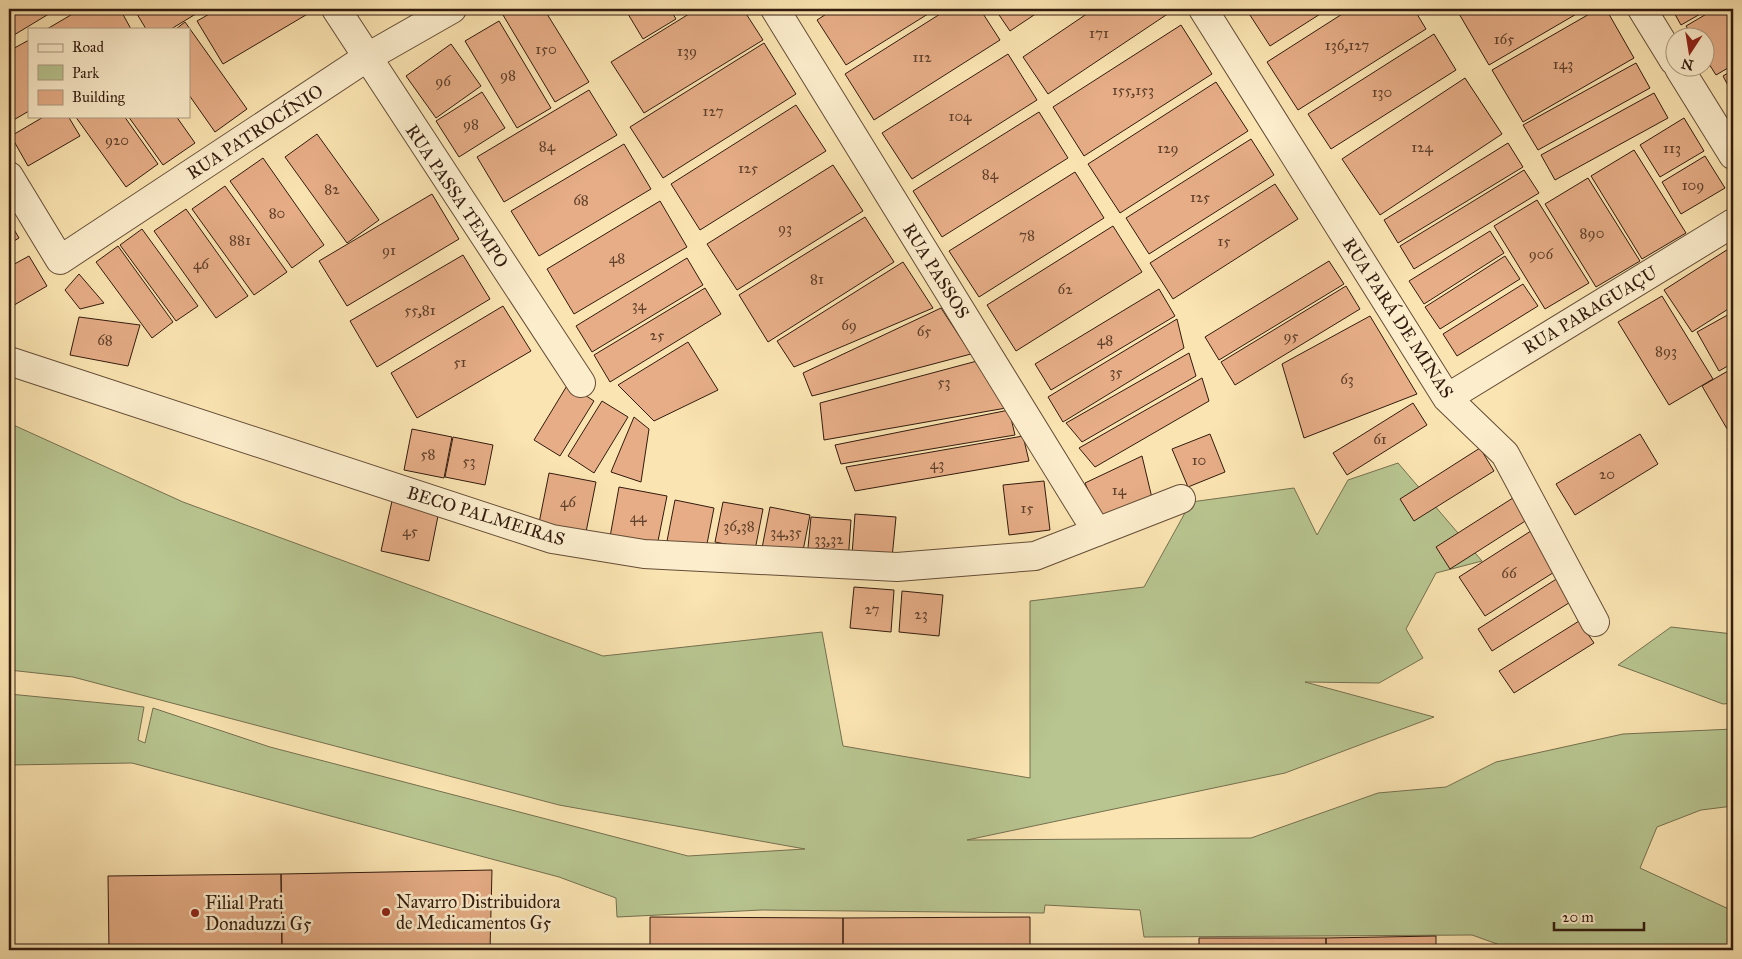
<svg xmlns="http://www.w3.org/2000/svg" width="1742" height="959" viewBox="0 0 1742 959" font-family="'IM FELL Great Primer',serif">
<rect width="100%" height="100%" fill="#fae4b1"/>
<filter id="stains"><feTurbulence type="fractalNoise" baseFrequency=".004" numOctaves="4"/><feColorMatrix values="0 0 0 0 .2 0 0 0 0 .09 0 0 0 0 .02 0 0 0 .5 -.17"/></filter>
<radialGradient id="worn" r=".72"><stop offset=".6" stop-color="#630" stop-opacity="0"/><stop offset="1" stop-color="#630" stop-opacity=".3"/></radialGradient>
<path fill="#b8c590" stroke="#75704f" d="M9 423 183 502 603 656 822 632 843 746 1030 778V601L1144 587 1191 502 1294 488 1317 535 1348 480 1398 463 1482 561 1436 573 1406 629 1423 658 1379 683 1305 682 1434 717 1285 773 967 840 1251 838 1378 793 1446 787 1496 762 1623 734 1733 729V806L1701 810 1657 827 1640 868 1733 911V950H1514L1472 935 1144 937 1140 910 1045 905 1044 913 762 910 617 917 616 898 559 877 132 763 9 765V694L144 707 138 740 145 743 153 708 270 747 688 856 805 849 559 805 73 677 9 670Z
M1671 627 1733 634V703L1723 704 1618 665Z"/>
<path fill="#e6ad86" stroke="#321b0e" d="M9 9H57L9 38Z
M81 9H120L131 29H47Z
M134 9H204L171 29H146Z
M218 9H316L223 64 197 21Z
M513 9H544L589 82 555 102 503 15Z
M625 9H670L676 19 643 39Z
M697 9H743L763 40 644 113 611 62Z
M834 9H936L846 65 817 20Z
M948 9H980L1000 40 874 120 845 74Z
M995 9H1043L1010 31Z
M1094 9H1175L1048 94 1023 57Z
M1246 9H1328L1270 46Z
M1350 9H1414L1426 29 1298 110 1267 62Z
M1464 9H1585L1489 65 1458 12Z
M1598 9H1606L1634 58 1523 122 1492 70Z
M1672 9H1709L1681 25Z
M1715 9H1733V65L1716 75 1704 56V38H1693L1686 26Z
M499 21 551 108 517 128 465 41Z
M185 22 247 109 215 132 189 95V29H176Z
M1181 25 1212 74 1084 156 1053 107Z
M1434 34 1456 70 1331 149 1308 114Z
M29 40V111L10 122 9 51Z
M764 43 796 94 663 178 630 127Z
M451 44 481 86 436 118 406 76Z
M1008 54 1037 100 912 179 882 133Z
M1636 63 1650 88 1538 150 1523 125Z
M1733 70V95L1723 76Z
M1465 78 1502 134 1380 215 1342 159Z
M1216 82 1248 131 1120 213 1088 164Z
M589 90 617 135 504 202 477 157Z
M482 92 505 128 459 157 436 121Z
M1654 93 1668 118 1555 180 1541 155Z
M796 105 826 151 700 230 671 184Z
M1039 112 1068 158 942 237 913 191Z
M45 116H68L80 136 28 166 11 136Z
M75 116H124L158 164 126 187Z
M128 116H176L195 143 163 165Z
M1684 118 1704 151 1660 177 1640 145Z
M317 134 379 220 347 243 285 157Z
M1251 139 1274 175 1149 254 1126 218Z
M1508 143 1523 167 1398 243 1384 220Z
M624 144 651 189 539 256 511 211Z
M1634 150 1686 233 1642 259 1591 176Z
M1705 156 1725 188 1681 214 1662 182Z
M263 158 324 245 292 268 230 181Z
M833 165 863 211 737 290 707 244Z
M1524 170 1539 193 1414 269 1400 246Z
M1075 172 1104 218 979 297 949 251Z
M1588 178 1640 261 1596 287 1545 204Z
M1275 184 1298 219 1173 299 1150 263Z
M225 186 287 272 254 295 192 209Z
M432 194 459 239 347 306 319 261Z
M1537 200 1589 283 1545 309 1494 226Z
M660 201 687 247 574 314 547 269Z
M186 209 248 296 216 318 154 231Z
M865 217 894 262 768 342 739 295Z
M9 221 19 238 9 244Z
M1113 226 1142 272 1016 351 987 305Z
M142 229 198 306 176 321 120 245Z
M1490 231 1504 253 1424 304 1409 281Z
M118 246 173 322 152 338 96 262Z
M1733 246V306L1692 332 1664 290Z
M463 255 490 299 377 367 350 321Z
M29 256 47 286 9 308V267Z
M1505 256 1520 279 1440 329 1425 307Z
M687 258 703 285 592 352 576 326Z
M1329 261 1344 284 1219 360 1205 337Z
M903 262 933 308 794 367 777 341Z
M79 274 104 303 80 309 65 290Z
M1523 284 1538 306 1457 356 1443 334Z
M1346 286 1360 309 1235 385 1221 362Z
M705 288 721 314 610 382 594 355Z
M1159 289 1175 316 1051 390 1035 364Z
M1662 296 1713 379 1669 405 1618 322Z
M503 306 531 351 417 418 391 373Z
M941 308 971 354 812 396 803 373Z
M1733 312V363L1719 371 1697 332Z
M1370 316 1417 394 1304 438 1282 364Z
M79 317 140 325 128 366 70 355Z
M1177 319 1184 348 1063 422 1048 397Z
M688 342 718 390 654 421 618 385Z
M1189 353 1196 376 1082 442 1066 423Z
M977 361 1006 408 824 440 820 403Z
M1733 368V439L1702 386Z
M1202 378 1209 401 1095 467 1079 448Z
M568 384 594 401 560 456 534 440Z
M602 401 628 417 594 473 568 456Z
M1413 403 1427 425 1347 475 1333 453Z
M1009 410 1015 435 841 464 835 445Z
M634 417 649 429 641 482 611 472Z
M412 429 452 437 444 478 404 470Z
M1210 434 1225 472 1188 487 1172 449Z
M1640 434 1658 464 1575 515 1556 484Z
M1023 436 1029 461 855 491 846 467Z
M453 437 493 445 485 485 445 477Z
M1480 448 1494 471 1414 521 1400 499Z
M1142 456 1152 498 1100 518 1085 483Z
M549 473 596 482 586 532 539 523Z
M1044 481 1050 530 1009 535 1003 485Z
M619 487 667 496 657 546 610 537Z
M1516 496 1530 518 1450 569 1436 547Z
M675 500 714 508 706 549 667 541Z
M392 501 439 511 429 561 381 551Z
M723 502 763 509 755 550 715 542Z
M770 507 810 515 802 556 762 548Z
M855 514 896 517 892 558 852 555Z
M811 517 851 520 848 562 807 558Z
M1534 529 1559 569 1485 616 1459 577Z
M1558 578 1572 601 1492 651 1478 629Z
M854 587 894 590 891 632 850 628Z
M902 591 943 595 939 636 899 632Z
M1579 621 1594 643 1514 693 1499 671Z
M492 870 490 950H282L281 874Z
M281 874 282 950H109L108 876Z
M650 917 843 918V950H650Z
M1030 917V950H843V918Z
M1436 936V950H1326V938Z
M1199 938H1326V950H1199Z"/>
<g fill="none" stroke-linecap="round" stroke-linejoin="round">
<defs>
<path id="minor" d="M336 9 581 383
M775 9 1097 532
M1203 9 1447 398 1505 454 1595 622
M1642 9 1674 61
M1679 68 1733 155
M9 176 60 260 366 58 452 9
M9 361 552 539 644 554 897 567 1035 556 1181 499
M1447 398 1733 223"/>
</defs>
<use href="#minor" stroke="#644d37" stroke-width="30"/>
<use href="#minor" stroke="#fcedcc" stroke-width="28"/>
</g>
<g fill="#8f2418" stroke="#fcedcc" stroke-width="2">
<circle cx="386" cy="912" r="5"/>
<circle cx="195" cy="913" r="5"/>
</g>
<g text-anchor="middle" dominant-baseline="central" stroke-width="5" stroke-linejoin="round" paint-order="stroke">
<g font-size="15" fill="#5f402c">
<text x="1099" y="33">171</text>
<text x="1504" y="39">165</text>
<text x="1347" y="45">136,127</text>
<text x="546" y="49">150</text>
<text x="687" y="51">139</text>
<text x="922" y="57">112</text>
<text x="1563" y="64">143</text>
<text x="508" y="75">98</text>
<text x="443" y="81">96</text>
<text x="1133" y="90">155,153</text>
<text x="1382" y="92">130</text>
<text x="713" y="111">127</text>
<text x="960" y="116">104</text>
<text x="471" y="124">98</text>
<text x="117" y="140">920</text>
<text x="547" y="146">84</text>
<text x="1422" y="147">124</text>
<text x="1168" y="148">129</text>
<text x="1672" y="148">113</text>
<text x="748" y="168">125</text>
<text x="990" y="174">84</text>
<text x="1693" y="185">109</text>
<text x="332" y="189">82</text>
<text x="1200" y="197">125</text>
<text x="581" y="200">68</text>
<text x="277" y="213">80</text>
<text x="785" y="228">93</text>
<text x="1592" y="233">890</text>
<text x="1027" y="235">78</text>
<text x="240" y="240">881</text>
<text x="1224" y="241">15</text>
<text x="389" y="250">91</text>
<text x="1541" y="254">906</text>
<text x="617" y="258">48</text>
<text x="201" y="264">46</text>
<text x="817" y="279">81</text>
<text x="1065" y="289">62</text>
<text x="639" y="305">34</text>
<text x="420" y="310">55,81</text>
<text x="849" y="325">69</text>
<text x="924" y="331">65</text>
<text x="657" y="335">25</text>
<text x="1291" y="336">95</text>
<text x="105" y="340">68</text>
<text x="1105" y="340">48</text>
<text x="1666" y="351">893</text>
<text x="460" y="362">51</text>
<text x="1116" y="372">35</text>
<text x="1347" y="379">63</text>
<text x="944" y="382">53</text>
<text x="1380" y="439">61</text>
<text x="428" y="454">58</text>
<text x="1199" y="460">10</text>
<text x="469" y="461">53</text>
<text x="937" y="464">43</text>
<text x="1607" y="474">20</text>
<text x="1119" y="490">14</text>
<text x="568" y="502">46</text>
<text x="1027" y="508">15</text>
<text x="638" y="517">44</text>
<text x="739" y="526">36,38</text>
<text x="410" y="531">45</text>
<text x="786" y="532">34,35</text>
<text x="829" y="539">33,32</text>
<text x="1509" y="573">66</text>
<text x="872" y="609">27</text>
<text x="921" y="614">23</text>
</g>
<g font-size="18" fill="#321b0e" stroke="#fcedcc">
<text transform="translate(255 132) rotate(-33)">RUA PATROCÍNIO</text>
<text transform="translate(457 196) rotate(56)">RUA PASSA TEMPO</text>
<text transform="translate(936 271) rotate(58)">RUA PASSOS</text>
<text transform="translate(1590 310) rotate(-31)">RUA PARAGUAÇU</text>
<text transform="translate(1398 318) rotate(57)">RUA PARÁ DE MINAS</text>
<text transform="translate(486 516) rotate(17)">BECO PALMEIRAS</text>
</g>
<g font-size="18" fill="#321b0e" stroke="#fcedcc" text-anchor="start">
<text x="396" y="902">Navarro Distribuidora<tspan x="396" dy="21">de Medicamentos G5</tspan></text>
<text x="205" y="903">Filial Prati<tspan x="205" dy="21">Donaduzzi G5</tspan></text>
</g>
</g>
<rect width="1742" height="959" fill="none" stroke="#fae4b1" stroke-width="30"/>
<rect x="10" y="10" width="1722" height="939" fill="none" stroke="#321b0e" stroke-width="2.5"/>
<rect x="15" y="15" width="1712" height="929" fill="none" stroke="#321b0e"/>
<rect x="28" y="28" width="162" height="90" fill="#fcedcc" stroke="#ab9980"/>
<rect x="38" y="44" width="25" height="8" fill="#fcedcc" stroke="#ab9980"/>
<text x="72" y="52" font-size="15" fill="#321b0e">Road</text>
<rect x="38" y="65" width="25" height="15" fill="#b8c590" stroke="#ab9980"/>
<text x="72" y="78" font-size="15" fill="#321b0e">Park</text>
<rect x="38" y="90" width="25" height="15" fill="#e6ad86" stroke="#ab9980"/>
<text x="72" y="102" font-size="15" fill="#321b0e">Building</text>
<g transform="translate(1690 52) rotate(192)"><circle r="24" fill="#fcedcc" stroke="#ab9980"/>
<path d="M0-4L9 19L0 12L-9 19Z" fill="#8f2418"/>
<text y="-8" font-size="14" font-weight="bold" text-anchor="middle" fill="#321b0e">N</text>
</g>
<path d="M1554 922v8h90v-8" fill="none" stroke="#321b0e" stroke-width="2.5"/>
<text x="1562" y="922" font-size="15" fill="#321b0e" stroke="#fcedcc" stroke-width="4" paint-order="stroke">20 m</text>
<rect width="100%" height="100%" filter="url(#stains)"/>
<rect width="100%" height="100%" fill="url(#worn)"/>
</svg>
